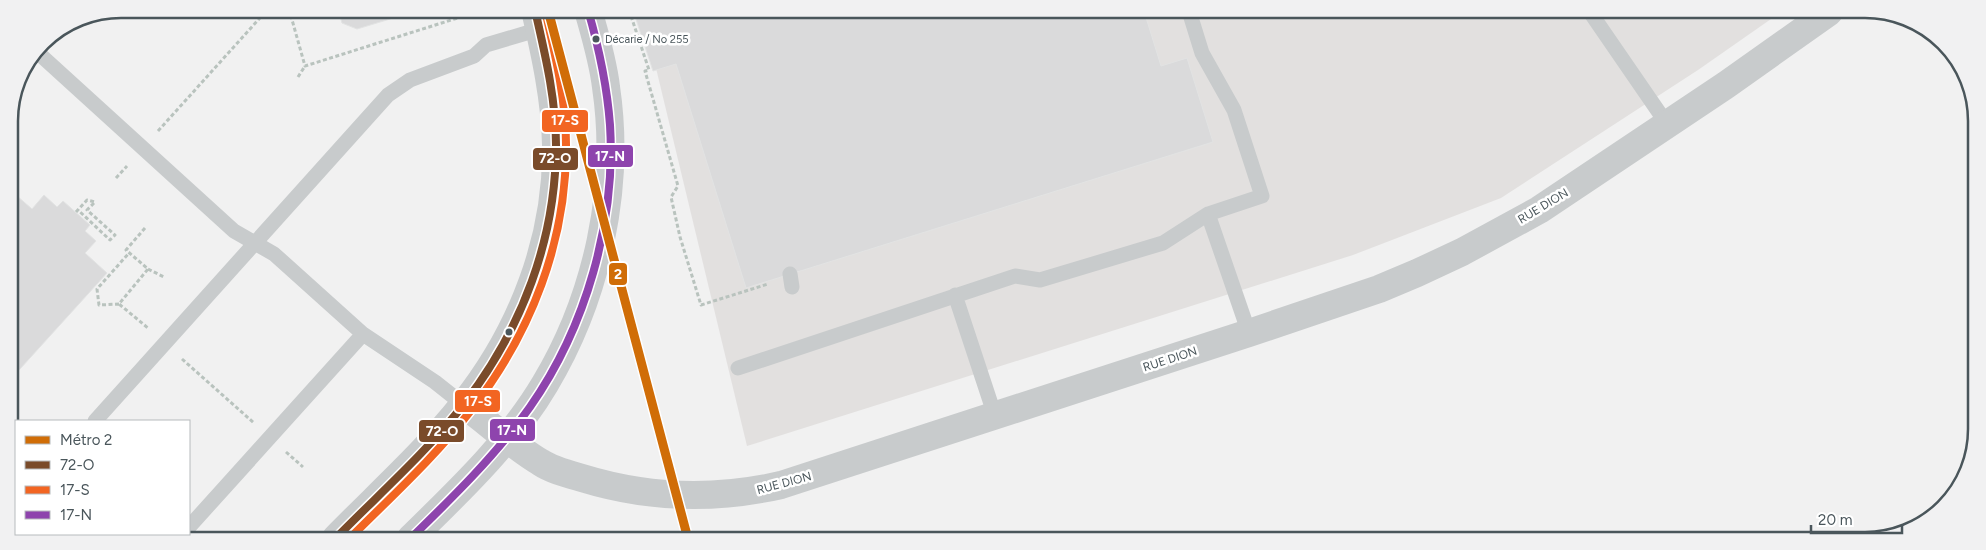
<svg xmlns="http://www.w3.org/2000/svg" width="1986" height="550" viewBox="0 0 1986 550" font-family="Figtree,sans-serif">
<rect width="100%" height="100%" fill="#f1f1f1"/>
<path fill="#e2e0df" d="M642 10 1781 12 1698 70 1501 198 1353 255 747 446Z"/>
<path fill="#dadadb" stroke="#e2e3e3" d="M338 9H423L357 29 342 23Z
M633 10 1144 11 1161 66 1187 58 1213 142 746 288 676 64 653 71Z
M9 189 32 209 44 195 57 207 63 201 90 225 85 231 96 241 85 253 107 273 10 380Z"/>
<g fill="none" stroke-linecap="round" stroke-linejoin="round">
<path stroke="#b9c3be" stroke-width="3" stroke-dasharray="4 2.5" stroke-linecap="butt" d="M289 9 305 66 483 10
M629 10 649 70 645 71 678 186 671 197 680 237 701 305 768 284
M626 43 642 37
M298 77 305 66
M158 131 268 9
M116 178 127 166
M76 212 87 200 95 202 87 210 115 235 110 240 78 210
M145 228 126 250 148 269 119 304 148 328
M148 269 164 277
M119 304 99 305 97 289 129 253
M182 359 254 423
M286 452 303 467"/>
<path stroke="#c8cbcc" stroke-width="15" d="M1189 11 1202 53 1234 110 1262 196 1208 214
M1590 12 1667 124
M35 50 234 231 274 254 363 334 435 382 464 405
M790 274 792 287
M955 295 995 416
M738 368 1015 276 1040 280 1163 243 1208 214 1249 333
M95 421 388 95 410 80 474 56 486 45 540 29
M189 527 363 334"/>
<path stroke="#c8cbcc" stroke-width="28" d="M464 405C489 423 513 446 540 462 552 470 568 474 582 478 647 498 715 500 781 485L1249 333 1379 289 1417 273 1462 252 1539 210 1726 85 1829 12"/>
<path stroke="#c8cbcc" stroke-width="28" d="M336 538C379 494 426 452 464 404 522 331 558 238 556 144 555 99 545 54 535 10
M411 538C459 491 510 443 545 384 597 297 621 188 606 87 603 61 595 35 588 10"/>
<defs>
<path id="bus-1" d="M336 538C379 494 426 453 464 404 522 329 556 239 556 145 556 99 545 54 535 10"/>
<path id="bus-2" d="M350 538C392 496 436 456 472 409 531 333 567 241 566 144 566 99 555 54 545 10"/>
<path id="bus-3" d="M411 538C453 497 496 455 530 407 586 327 616 222 610 125 607 85 599 48 588 10"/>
</defs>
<use href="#bus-1" stroke="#fff" stroke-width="11"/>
<use href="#bus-2" stroke="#fff" stroke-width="11"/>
<use href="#bus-3" stroke="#fff" stroke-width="11"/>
<use href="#bus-1" stroke="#7a4b2a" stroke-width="8"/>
<use href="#bus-2" stroke="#f26522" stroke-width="8"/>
<use href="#bus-3" stroke="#8e44ad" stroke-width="8"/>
<defs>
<path id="metro-1" d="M548 10 688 539"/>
</defs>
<use href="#metro-1" stroke="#fff" stroke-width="12"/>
<use href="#metro-1" stroke="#d06d07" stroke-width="9"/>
</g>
<g fill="#4a565b" stroke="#fff" stroke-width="2">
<circle cx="596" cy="39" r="4.5"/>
<circle cx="509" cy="332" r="4.5"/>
</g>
<g text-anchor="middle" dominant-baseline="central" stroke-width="5" stroke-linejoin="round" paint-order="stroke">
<g font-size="11" fill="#4a565b" stroke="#fff" text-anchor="start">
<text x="605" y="39">Décarie / No 255</text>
</g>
<g font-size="12" fill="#4a565b" stroke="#fff">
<text transform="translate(1543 206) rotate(-31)">RUE DION</text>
<text transform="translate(1170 359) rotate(-18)">RUE DION</text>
<text transform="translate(784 483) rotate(-15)">RUE DION</text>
</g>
</g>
<path d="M0 0H1986V550H0ZM121 18H1865A103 103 0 0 1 1968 121V429A103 103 0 0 1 1865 532H121A103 103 0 0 1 18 429V121A103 103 0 0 1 121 18Z" fill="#f1f1f2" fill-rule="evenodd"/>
<path fill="none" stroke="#4a565b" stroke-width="2.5" d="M121 18H1865A103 103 0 0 1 1968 121V429A103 103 0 0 1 1865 532H121A103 103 0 0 1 18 429V121A103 103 0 0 1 121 18Z"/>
<g stroke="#fff" stroke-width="2">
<rect x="541" y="109" width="48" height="24" rx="5" fill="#f26522"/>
<rect x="587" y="144" width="47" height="24" rx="5" fill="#8e44ad"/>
<rect x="532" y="147" width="47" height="24" rx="5" fill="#7a4b2a"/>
<rect x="608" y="262" width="20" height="24" rx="5" fill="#d06d07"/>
<rect x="454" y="389" width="47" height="24" rx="5" fill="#f26522"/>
<rect x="489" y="418" width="47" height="24" rx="5" fill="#8e44ad"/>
<rect x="418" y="419" width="47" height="24" rx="5" fill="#7a4b2a"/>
</g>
<g font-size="14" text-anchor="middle" font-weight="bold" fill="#fff">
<text x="565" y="125">17-S</text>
<text x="610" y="161">17-N</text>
<text x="555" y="163">72-O</text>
<text x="618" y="279">2</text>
<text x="478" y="406">17-S</text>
<text x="512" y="435">17-N</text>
<text x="442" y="436">72-O</text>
</g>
<rect x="15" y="420" width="175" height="115" fill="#ffffff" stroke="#b7bbbd"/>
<rect x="25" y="436" width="25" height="8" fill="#d06d07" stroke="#b7bbbd"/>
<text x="60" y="445" font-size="15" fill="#4a565b">Métro 2</text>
<rect x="25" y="461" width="25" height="8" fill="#7a4b2a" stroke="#b7bbbd"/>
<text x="60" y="470" font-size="15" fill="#4a565b">72-O</text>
<rect x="25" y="486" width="25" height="8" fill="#f26522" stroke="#b7bbbd"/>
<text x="60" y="495" font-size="15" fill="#4a565b">17-S</text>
<rect x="25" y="511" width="25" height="8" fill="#8e44ad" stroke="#b7bbbd"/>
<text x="60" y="520" font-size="15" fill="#4a565b">17-N</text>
<path d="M1811 525v8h91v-8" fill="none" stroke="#4a565b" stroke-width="2.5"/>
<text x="1818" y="525" font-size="15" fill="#4a565b" stroke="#ffffff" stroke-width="4" paint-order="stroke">20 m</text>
</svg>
